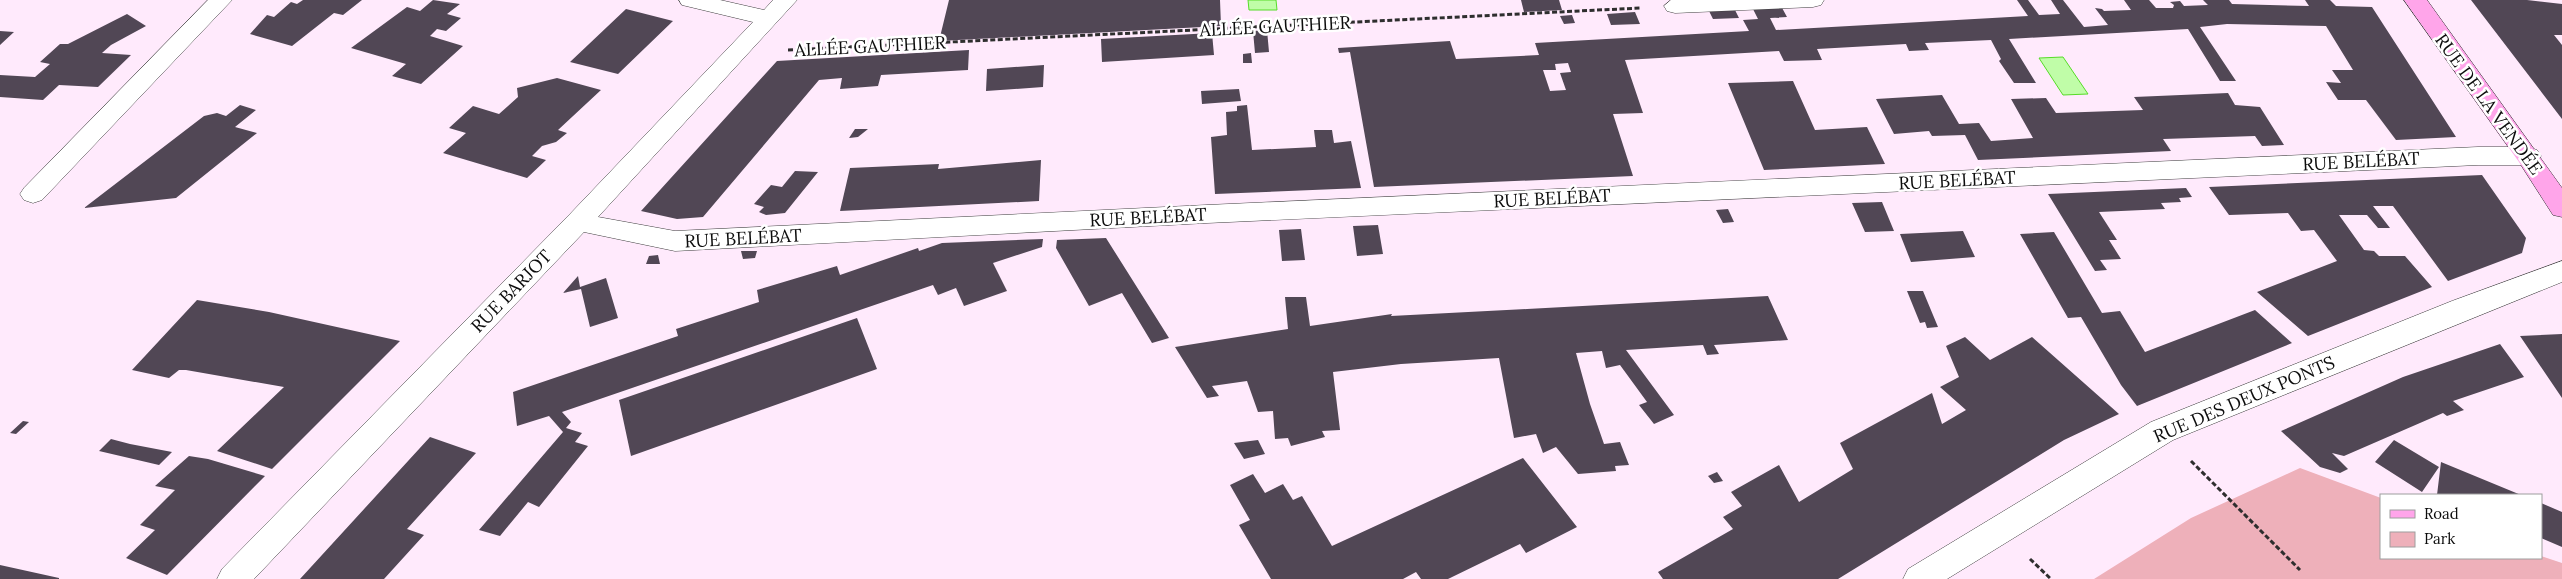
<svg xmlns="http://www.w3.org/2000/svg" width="2562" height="579" viewBox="0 0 2562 579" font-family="Lora,serif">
<rect width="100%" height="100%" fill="#ffeafc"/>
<path fill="#eeb0ba" d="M2300 468 2381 498V558H2541V556L2562 563V579H2094L2191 518Z"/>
<path fill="#c0fda8" stroke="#56dc28" d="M1248 0H1276L1277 10H1249Z
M2063 57 2088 94 2063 95 2039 58Z"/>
<path fill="#514755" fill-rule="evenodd" d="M303 0H362L343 15 334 13 292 46 250 34 267 15 274 17 291 2 297 4Z
M433 0 460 4 447 14 461 18 446 31 437 29 430 36 463 46 421 84 392 76 406 64 351 48 407 7 420 11Z
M949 0H1220L1221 26 939 41Z
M1521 0H1559L1562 10 1524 12Z
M2017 0H2028L2039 15 2060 14 2051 0H2063L2084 27 2108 25 2095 8 2102 9 2104 11 2131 10 2124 0H2149L2156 8H2173L2174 5 2170 2 2180 1 2184 6 2208 5 2203 0H2229L2232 4 2309 6 2305 0H2330L2336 6 2372 7 2456 137 2396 140 2366 100H2338L2326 82 2341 83 2332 70H2353L2326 26 2227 24 2200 27 2236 81H2220L2188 29 2009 39 2036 83H2014L1999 61 2001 59 1991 40 1925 43 1929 50 1909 51 1906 44 1817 49 1822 60 1784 61 1779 51 1625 60 1643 113 1613 114 1633 176 1374 187 1350 52 1339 53 1338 48 1450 41 1456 59 1539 55 1535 43 1749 31 1743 20 1758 19 1752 7 1781 6 1787 17 1770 18 1776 30 2028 16ZM1568 63 1571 72 1560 73 1566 90 1550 91 1543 70H1556L1555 64Z
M2471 0H2527L2562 4V35H2554L2562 45V119Z
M1734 8 1739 18 1713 19 1708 9Z
M626 9 673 21 618 74 570 62Z
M1635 12 1640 24 1611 25 1607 14Z
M127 14 146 26 111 45 102 53 131 55 98 87 59 85 43 100 0 97V75L35 77 50 64 40 62 60 44H68Z
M1572 15 1575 23 1564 24 1560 16Z
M1267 30 1269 52 1255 53 1253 31Z
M0 31 14 32 0 45Z
M1212 33 1214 55 1102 62 1101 39Z
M969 50 968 70 881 75 878 86 840 89 842 78 819 80 703 217 677 219 641 211 777 61Z
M1251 53 1252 63H1243V54Z
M1044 65 1043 87 986 91 987 69Z
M557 78 601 90 558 130 567 133 556 142 542 146 532 156 546 160 527 178 443 153 466 133 449 128 473 106 499 114 518 97 517 88Z
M1793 81 1815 130 1867 127 1885 164 1764 170 1728 83Z
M1239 89 1241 101 1202 104 1201 91Z
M2228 93 2235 105 2260 107 2284 145 2262 146 2255 136 2163 139 2171 151 1978 160 1965 135 1932 136 1929 131 1894 134 1876 99 1942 95 1959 124 1979 123 1991 141 2033 138 2011 99 2046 98 2056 113 2143 110 2134 97Z
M240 105 256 110 235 127 257 133 176 198 84 208 204 116 217 113 226 116Z
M1247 105 1252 150 1316 147 1314 130H1332L1334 143 1351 141 1361 188 1215 194 1211 137 1227 135 1226 112 1237 111V106Z
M855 129H868L858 137 849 138Z
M1041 160 1039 201 840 211 850 168 939 164 938 169Z
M795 171 818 172 785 213 766 215 759 212 764 207 754 204 771 185 782 187Z
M2482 175 2526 238 2522 253 2448 281 2393 206H2373L2390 228H2378L2367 215H2339L2364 250 2374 251 2379 256H2405L2432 287 2308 336 2257 292 2337 261 2314 230 2301 231 2288 213 2229 215 2209 187Z
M2186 188 2192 197 2179 198 2181 202 2161 203 2165 209 2099 212 2117 240H2109L2121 259 2100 260 2107 270 2095 271 2048 194Z
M1882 202 1894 231 1865 232 1852 203Z
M1728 209 1734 222 1723 223 1716 210Z
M1378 225 1383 254 1357 256 1353 226Z
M1301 229 1305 260 1282 261 1279 230Z
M1963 231 1975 257 1911 262 1900 234Z
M2054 232 2102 313 2120 311 2145 352 2255 310 2292 343 2137 406 2121 385 2081 317 2068 318 2020 234Z
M1106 238 1169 338 1152 343 1122 293 1089 306 1056 248 1057 240Z
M1043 239 1042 247 993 263 1007 291 964 306 956 288 938 295 933 285 562 412 571 422 566 428 582 433 575 442 588 446 539 507 528 502 500 536 479 530 563 432 549 416 517 426 513 392 678 336 676 329 759 302 757 290 837 266 840 275 918 248 919 251 942 243Z
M741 251H757L755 258 743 259Z
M658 255 660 264H646L649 256Z
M578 276 580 287 606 278 618 318 590 327 581 289 563 293Z
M1907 291H1923L1938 327 1927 328 1925 322 1920 323Z
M1768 296 1788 340 1714 345 1719 354 1707 355 1703 345 1626 350 1674 415 1654 424 1639 405 1647 402 1620 365 1606 368 1602 351 1576 353 1590 404 1604 444 1620 442 1629 465 1615 466 1616 471 1578 474 1556 447 1543 453 1536 434 1514 438 1499 358 1401 364 1333 372 1340 430 1322 431 1325 437 1291 446 1288 438 1275 439 1273 411 1258 412 1247 381 1212 386 1219 396 1207 398 1175 347 1288 329 1285 297H1306L1310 326 1392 314 1391 316 1527 309Z
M197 300 269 312 400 341 272 469 217 451 284 387 186 370H179L169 378 132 370Z
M857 318 877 369 631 456 619 400Z
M2562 334V398L2520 336Z
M1965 337 1990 360 2032 337 2119 414 2064 440 1838 579H1663L1658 572 1733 529 1723 517 1742 506 1731 492 1779 465 1799 502 1853 469 1840 443 1932 393 1942 424 1966 410 1940 387 1959 377 1946 346Z
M2500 344 2524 377 2453 401 2464 410 2447 416 2443 413 2344 456 2332 453 2348 469 2340 473 2320 467 2281 431 2403 377Z
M23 421 29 422 16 434 10 433Z
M430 437 476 453 407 529 424 535 384 579H300Z
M111 439 130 444 172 452 159 465 99 451Z
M1258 440 1265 454 1244 459 1234 443Z
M2394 440 2439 467 2422 492 2375 462Z
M189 456 208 459 265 476 167 575 126 558 155 530 140 525 175 490 155 486Z
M1523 458 1577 527 1526 553 1520 544 1448 579H1421L1416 572 1403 579H1271L1239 525 1250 520 1230 485 1253 474 1265 493 1283 484 1293 500 1302 496 1332 546Z
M2441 462 2521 495H2437Z
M1717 472 1723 481 1714 483 1708 476Z
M2541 503 2562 512V547L2541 538Z
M0 565 59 578V579H0Z"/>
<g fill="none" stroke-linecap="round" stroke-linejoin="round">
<defs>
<path id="minor" d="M208 0H232L42 200 33 203 24 200 20 194 24 188Z
M679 0H720L764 10 773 0H797L598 217 675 231 1207 205 2478 147H2528L2537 150 2541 156 2537 162 2528 165H2478L1207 223 675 251 584 232 254 579H217L222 569 570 214 753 22 682 5Z
M1671 0H1824L1821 5 1813 7 1675 13 1667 11 1664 6Z
M2562 261V282L2173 440 1947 579H1903L1908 569 2151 422 2452 301Z"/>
<path id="secondary" d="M2404 0H2427L2562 188V217L2553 215 2519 162Z"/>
</defs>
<use href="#minor" stroke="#3f3f3f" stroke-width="1"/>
<use href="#secondary" stroke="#2e2e2e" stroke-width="1"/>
<path stroke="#2e2e2e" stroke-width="3" stroke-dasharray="5 2.5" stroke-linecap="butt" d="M788 50 1640 8
M2191 461 2300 570
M2030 559 2051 579"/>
<use href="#minor" fill="#fff" fill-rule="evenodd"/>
<use href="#secondary" fill="#ffa5ea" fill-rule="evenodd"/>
</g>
<g text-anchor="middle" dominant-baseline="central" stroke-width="5" stroke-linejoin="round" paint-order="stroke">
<g font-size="18" fill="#0c0c0c" stroke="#fff">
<text transform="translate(1275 26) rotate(-3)">ALLÉE GAUTHIER</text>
<text transform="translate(870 46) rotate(-3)">ALLÉE GAUTHIER</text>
<text transform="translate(2489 104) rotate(54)">RUE DE LA VENDÉE</text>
<text transform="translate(2361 161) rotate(-3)">RUE BELÉBAT</text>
<text transform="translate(1957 180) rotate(-3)">RUE BELÉBAT</text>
<text transform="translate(1552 198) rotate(-3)">RUE BELÉBAT</text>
<text transform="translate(1148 217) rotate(-3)">RUE BELÉBAT</text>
<text transform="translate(743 238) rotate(-3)">RUE BELÉBAT</text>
<text transform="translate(511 291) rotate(-46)">RUE BARJOT</text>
<text transform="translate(2244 399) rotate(-23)">RUE DES DEUX PONTS</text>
</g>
</g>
<rect x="2380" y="494" width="162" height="65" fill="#ffffff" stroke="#9e9e9e"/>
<rect x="2390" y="510" width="25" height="8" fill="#ffa5ea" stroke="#9e9e9e"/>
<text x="2424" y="519" font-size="15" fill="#0c0c0c">Road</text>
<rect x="2390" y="532" width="25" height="15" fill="#eeb0ba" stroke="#9e9e9e"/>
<text x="2424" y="544" font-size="15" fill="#0c0c0c">Park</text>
</svg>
